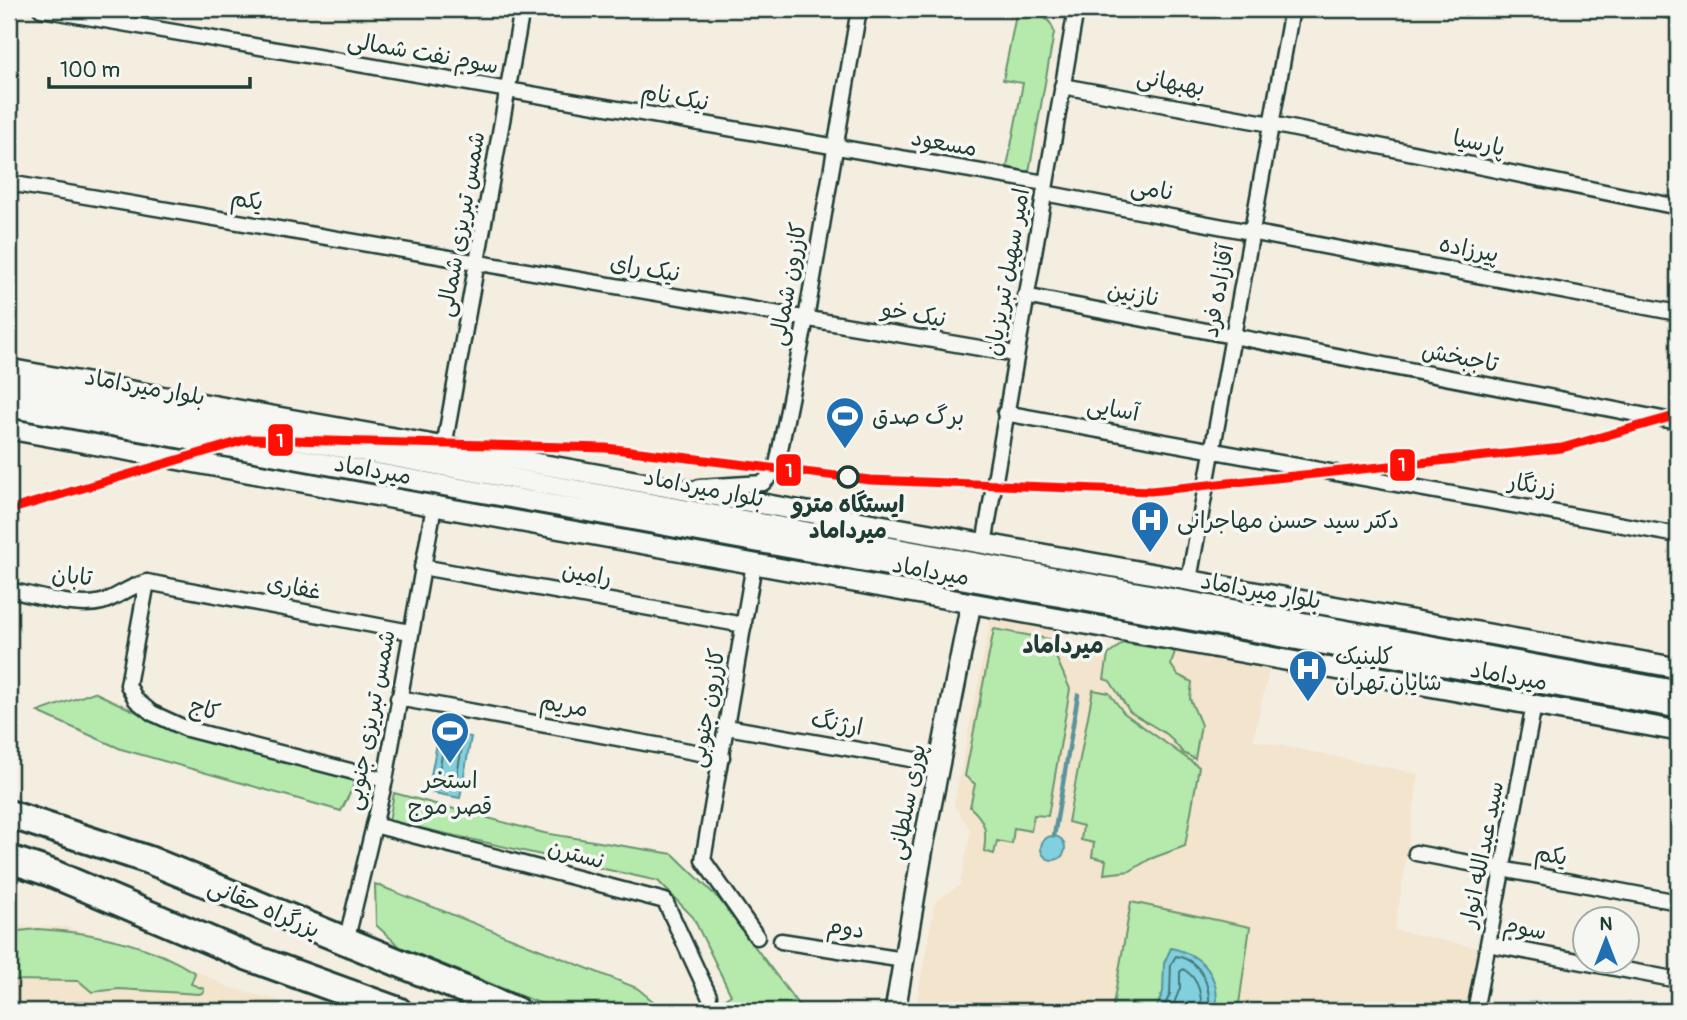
<svg xmlns="http://www.w3.org/2000/svg" width="1687" height="1020" viewBox="0 0 1687 1020" font-family="Pangolin,'Playpen Sans Arabic',sans-serif">
<rect width="100%" height="100%" fill="#f4eee1"/>
<filter id="ink" filterUnits="userSpaceOnUse"><feTurbulence type="fractalNoise" baseFrequency=".0143" numOctaves="2"/><feDisplacementMap in="SourceGraphic" scale="14" xChannelSelector="R" yChannelSelector="G"/><feConvolveMatrix kernelMatrix="1 2 1 2 8 2 1 2 1" color-interpolation-filters="sRGB"/></filter>
<g filter="url(#ink)">
<path fill="#f2e4cd" d="M991 617 1051 627 1064 648 1108 655 1123 643 1270 666 1253 740 1419 774 1395 930 1478 948 1466 1011H915L935 902 960 885 971 831 954 805Z
M9 926 66 927 158 951 228 987 279 1001 304 1011H9Z"/>
<path fill="#b5eaac" stroke="#6a9470" stroke-width="2" d="M1017 10C1033 14 1052 14 1054 33L1029 172 1007 167 1023 83 1003 80Z
M994 629 1048 639 1070 689 1048 816 1034 815 1031 831 1014 828 1012 844 997 841 994 854 984 851C987 831 986 821 970 807L975 784 965 776Z
M1123 643 1175 651 1171 665 1178 675 1192 682 1190 699 1201 725 1195 759 1183 753 1168 735 1130 712 1110 681 1104 679 1108 655Z
M1093 690 1109 693 1124 713 1199 767 1185 846 1150 859 1130 871 1104 874 1106 860 1092 857 1094 843 1081 840 1083 826 1068 822Z
M94 692 187 736 356 781 341 811 121 749 38 712Z
M394 793 544 833 673 854 719 899 803 1011H707L731 995 693 917 658 881 389 821Z
M375 884 637 988 665 1011H559L400 947 376 925Z
M1131 902 1250 927 1238 1011H1112Z
M38 929C91 932 149 943 195 973L191 984 204 989V992L199 994 119 989 92 992 79 981 9 980V932Z"/>
<path fill="#81cfdf" stroke="#5a959b" stroke-width="2" d="M439 732 471 737 460 798 428 792Z
M1041 848a12 12 0 1 1 24 0a12 12 0 1 1-24 0Z
M1171 948C1204 955 1221 977 1216 1011H1155L1163 992 1164 963Z"/>
<g fill="none" stroke-linecap="round" stroke-linejoin="round">
<path stroke="#467778" stroke-width="2" d="M448 741 460 743 462 746 455 787 452 789 439 787 437 784 444 743Z
M1162 1011 1170 994 1171 964 1176 956C1203 961 1211 987 1209 1011
M1171 1011 1180 988V972L1183 969C1199 978 1202 994 1201 1011"/>
<path stroke="#5a959b" stroke-width="4.5" d="M1054 836 1078 695"/>
<defs>
<path id="street" d="M41 9 1045 183
M1663 9 1678 11
M1062 86 1271 124 1678 207
M9 183 1015 354
M1044 193 1678 313
M1025 296 1678 422
M1005 413 1678 535
M444 447 522 9
M699 487 763 483 776 470 806 319 859 9
M984 544 1076 9
M754 564 703 860 757 937
M422 567 744 625
M1189 580 1292 9
M147 582 128 685 136 700 152 713 187 729 385 780
M9 590C35 595 76 609 102 602 117 598 129 586 147 582L410 632
M398 698 722 757
M727 727 939 764
M374 825 665 901 709 996
M1416 853 1678 902
M781 941 904 960
M346 942 385 780 434 506
M1488 944 1678 980
M1475 1011 1534 705"/>
<path id="secondary" d="M9 369 1678 668
M9 388C566 486 1122 591 1678 691
M9 407 1678 708
M9 429 1678 731
M895 1011 924 842 971 603"/>
<path id="highway" d="M9 814 149 860 516 1011
M9 859 51 873 249 957 398 1011"/>
</defs>
<use href="#street" stroke="#1f3d34" stroke-width="19"/>
<use href="#secondary" stroke="#1f3d34" stroke-width="24"/>
<use href="#highway" stroke="#1f3d34" stroke-width="32"/>
<use href="#street" stroke="#f6f6f2" stroke-width="14"/>
<use href="#secondary" stroke="#f6f6f2" stroke-width="19"/>
<use href="#highway" stroke="#f6f6f2" stroke-width="26"/>
<defs>
<path id="metro-1" d="M9 510 248 439 606 448 870 480 1151 491 1562 448 1678 415"/>
</defs>
<use href="#metro-1" stroke="#f6f6f2" stroke-width="14"/>
<use href="#metro-1" stroke="#ff0f04" stroke-width="9"/>
</g>
</g>
<defs>
<symbol id="stadium-pin" viewBox="-11 -11 22 30"><path d="M0 17L-7.5 6A9.5 9.5 0 1 1 7.5 6Z" fill="#1f6fb2" stroke="#f6f6f2"/><path d="M0-5a6.5 5 0 1 0 0 10a6.5 5 0 1 0 0-10ZM-3.5-1.8h7v3.6h-7Z" fill="#fff"/></symbol>
<symbol id="hospital-pin" viewBox="-11 -11 22 30"><path d="M0 17L-7.5 6A9.5 9.5 0 1 1 7.5 6Z" fill="#1f6fb2" stroke="#f6f6f2"/><path d="M-5-5h3v3.5h4V-5h3V5h-3V1.5h-4V5h-3Z" fill="#fff"/></symbol>
</defs>
<g fill-rule="evenodd">
<use href="#stadium-pin" x="823" y="394" width="44" height="60"/>
<use href="#hospital-pin" x="1128" y="498" width="44" height="60"/>
<use href="#hospital-pin" x="1286" y="647" width="44" height="60"/>
<use href="#stadium-pin" x="428" y="709" width="44" height="60"/>
</g>
<circle fill="#f6f6f2" stroke="#1f3d34" stroke-width="3.5" cx="848" cy="477" r="10"/>
<g text-anchor="middle" dominant-baseline="central" stroke-width="7" stroke-linejoin="round" paint-order="stroke">
<g font-size="23" fill="#1f3d34" stroke="#f6f6f2">
<text transform="translate(423 53) rotate(10)">سوم نفت شمالی</text>
<text transform="translate(1171 82) rotate(10)">بهبهانی</text>
<text transform="translate(675 97) rotate(10)">نیک نام</text>
<text transform="translate(944 143) rotate(10)">مسعود</text>
<text transform="translate(1479 143) rotate(12)">پارسیا</text>
<text transform="translate(1152 189) rotate(10)">نامی</text>
<text transform="translate(247 200) rotate(10)">یکم</text>
<text transform="translate(461 224) rotate(-80)">شمس تبریزی شمالی</text>
<text transform="translate(1469 249) rotate(11)">پیرزاده</text>
<text transform="translate(645 268) rotate(10)">نیک رای</text>
<text transform="translate(1007 272) rotate(-80)">امیر سهیل تبریزیان</text>
<text transform="translate(788 284) rotate(-80)">کازرون شمالی</text>
<text transform="translate(1218 291) rotate(-80)">آقازاده فرد</text>
<text transform="translate(1133 294) rotate(11)">نازنین</text>
<text transform="translate(914 314) rotate(10)">نیک خو</text>
<text transform="translate(1460 357) rotate(11)">تاجبخش</text>
<text transform="translate(145 387) rotate(10)">بلوار میرداماد</text>
<text transform="translate(1113 409) rotate(10)">آسایی</text>
<text transform="translate(373 470) rotate(10)">میرداماد</text>
<text transform="translate(1532 485) rotate(10)">زرنگار</text>
<text transform="translate(704 488) rotate(11)">بلوار میرداماد</text>
<text transform="translate(931 571) rotate(10)">میرداماد</text>
<text transform="translate(587 574) rotate(10)">رامین</text>
<text transform="translate(72 576) rotate(5)">تابان</text>
<text transform="translate(294 587) rotate(11)">غفارى</text>
<text transform="translate(1261 591) rotate(10)">بلوار میرداماد</text>
<text transform="translate(1509 676) rotate(10)">میرداماد</text>
<text transform="translate(564 705) rotate(10)">مریم</text>
<text transform="translate(707 708) rotate(-80)">کازرون جنوبی</text>
<text transform="translate(205 709) rotate(17)">کاج</text>
<text transform="translate(370 720) rotate(-79)">شمس تبریزی جنوبی</text>
<text transform="translate(837 723) rotate(10)">ارژنگ</text>
<text transform="translate(907 802) rotate(-79)">پوری سلطانی</text>
<text transform="translate(576 854) rotate(15)">نسترن</text>
<text transform="translate(1482 854) rotate(-79)">سید عبدالله انوار</text>
<text transform="translate(1551 855) rotate(10)">یکم</text>
<text transform="translate(264 908) rotate(23)">بزرگراه حقانی</text>
<text transform="translate(846 928) rotate(9)">دوم</text>
<text transform="translate(1525 928) rotate(11)">سوم</text>
</g>
<g font-size="23" fill="#1f3d34" stroke="#f6f6f2" text-anchor="start">
<text x="872" y="416">برگ صدق</text>
<text x="1177" y="520">دکتر سید حسن مهاجرانی</text>
<text x="1335" y="656">کلینیک<tspan x="1335" dy="26">شایان تهران</tspan></text>
<text x="450" y="780" text-anchor="middle">استخر<tspan x="450" dy="26">قصر موج</tspan></text>
</g>
<g font-size="23" font-weight="bold" fill="#1f3d34" stroke="#f6f6f2">
<text x="848" y="504">ایستگاه مترو<tspan x="848" dy="26">میرداماد</tspan></text>
</g>
<g font-size="24" font-weight="bold" fill="#1f3d34" stroke="#f6f6f2">
<text x="1063" y="645">میرداماد</text>
</g>
</g>
<g stroke="#f6f6f2" stroke-width="2.5">
<rect x="267" y="423" width="27" height="34" rx="7" fill="#ff0f04"/>
<rect x="1389" y="448" width="27" height="34" rx="7" fill="#ff0f04"/>
<rect x="775" y="453" width="27" height="34" rx="7" fill="#ff0f04"/>
</g>
<g font-size="19" text-anchor="middle" font-weight="bold" fill="#fff">
<text x="280" y="447">1</text>
<text x="1402" y="471">1</text>
<text x="789" y="477">1</text>
</g>
<rect width="1687" height="1020" fill="none" stroke="#f6f6f2" stroke-width="35"/>
<rect x="18" y="18" width="1652" height="985" fill="none" stroke="#1f3d34" stroke-width="2.5" filter="url(#ink)"/>
<g transform="translate(1606 940)"><circle r="33" fill="#f6f6f2" stroke="#a0aca6" stroke-width="2"/>
<path d="M0-5L12 26L0 18L-12 26Z" fill="#1f6fb2"/>
<text y="-10" font-size="19" font-weight="bold" text-anchor="middle" fill="#1f3d34">N</text>
</g>
<path d="M49 77v10h201v-10" fill="none" stroke="#1f3d34" stroke-width="3.5"/>
<text x="60" y="77" font-size="21" fill="#1f3d34" stroke="#f6f6f2" stroke-width="5" paint-order="stroke">100 m</text>
</svg>
